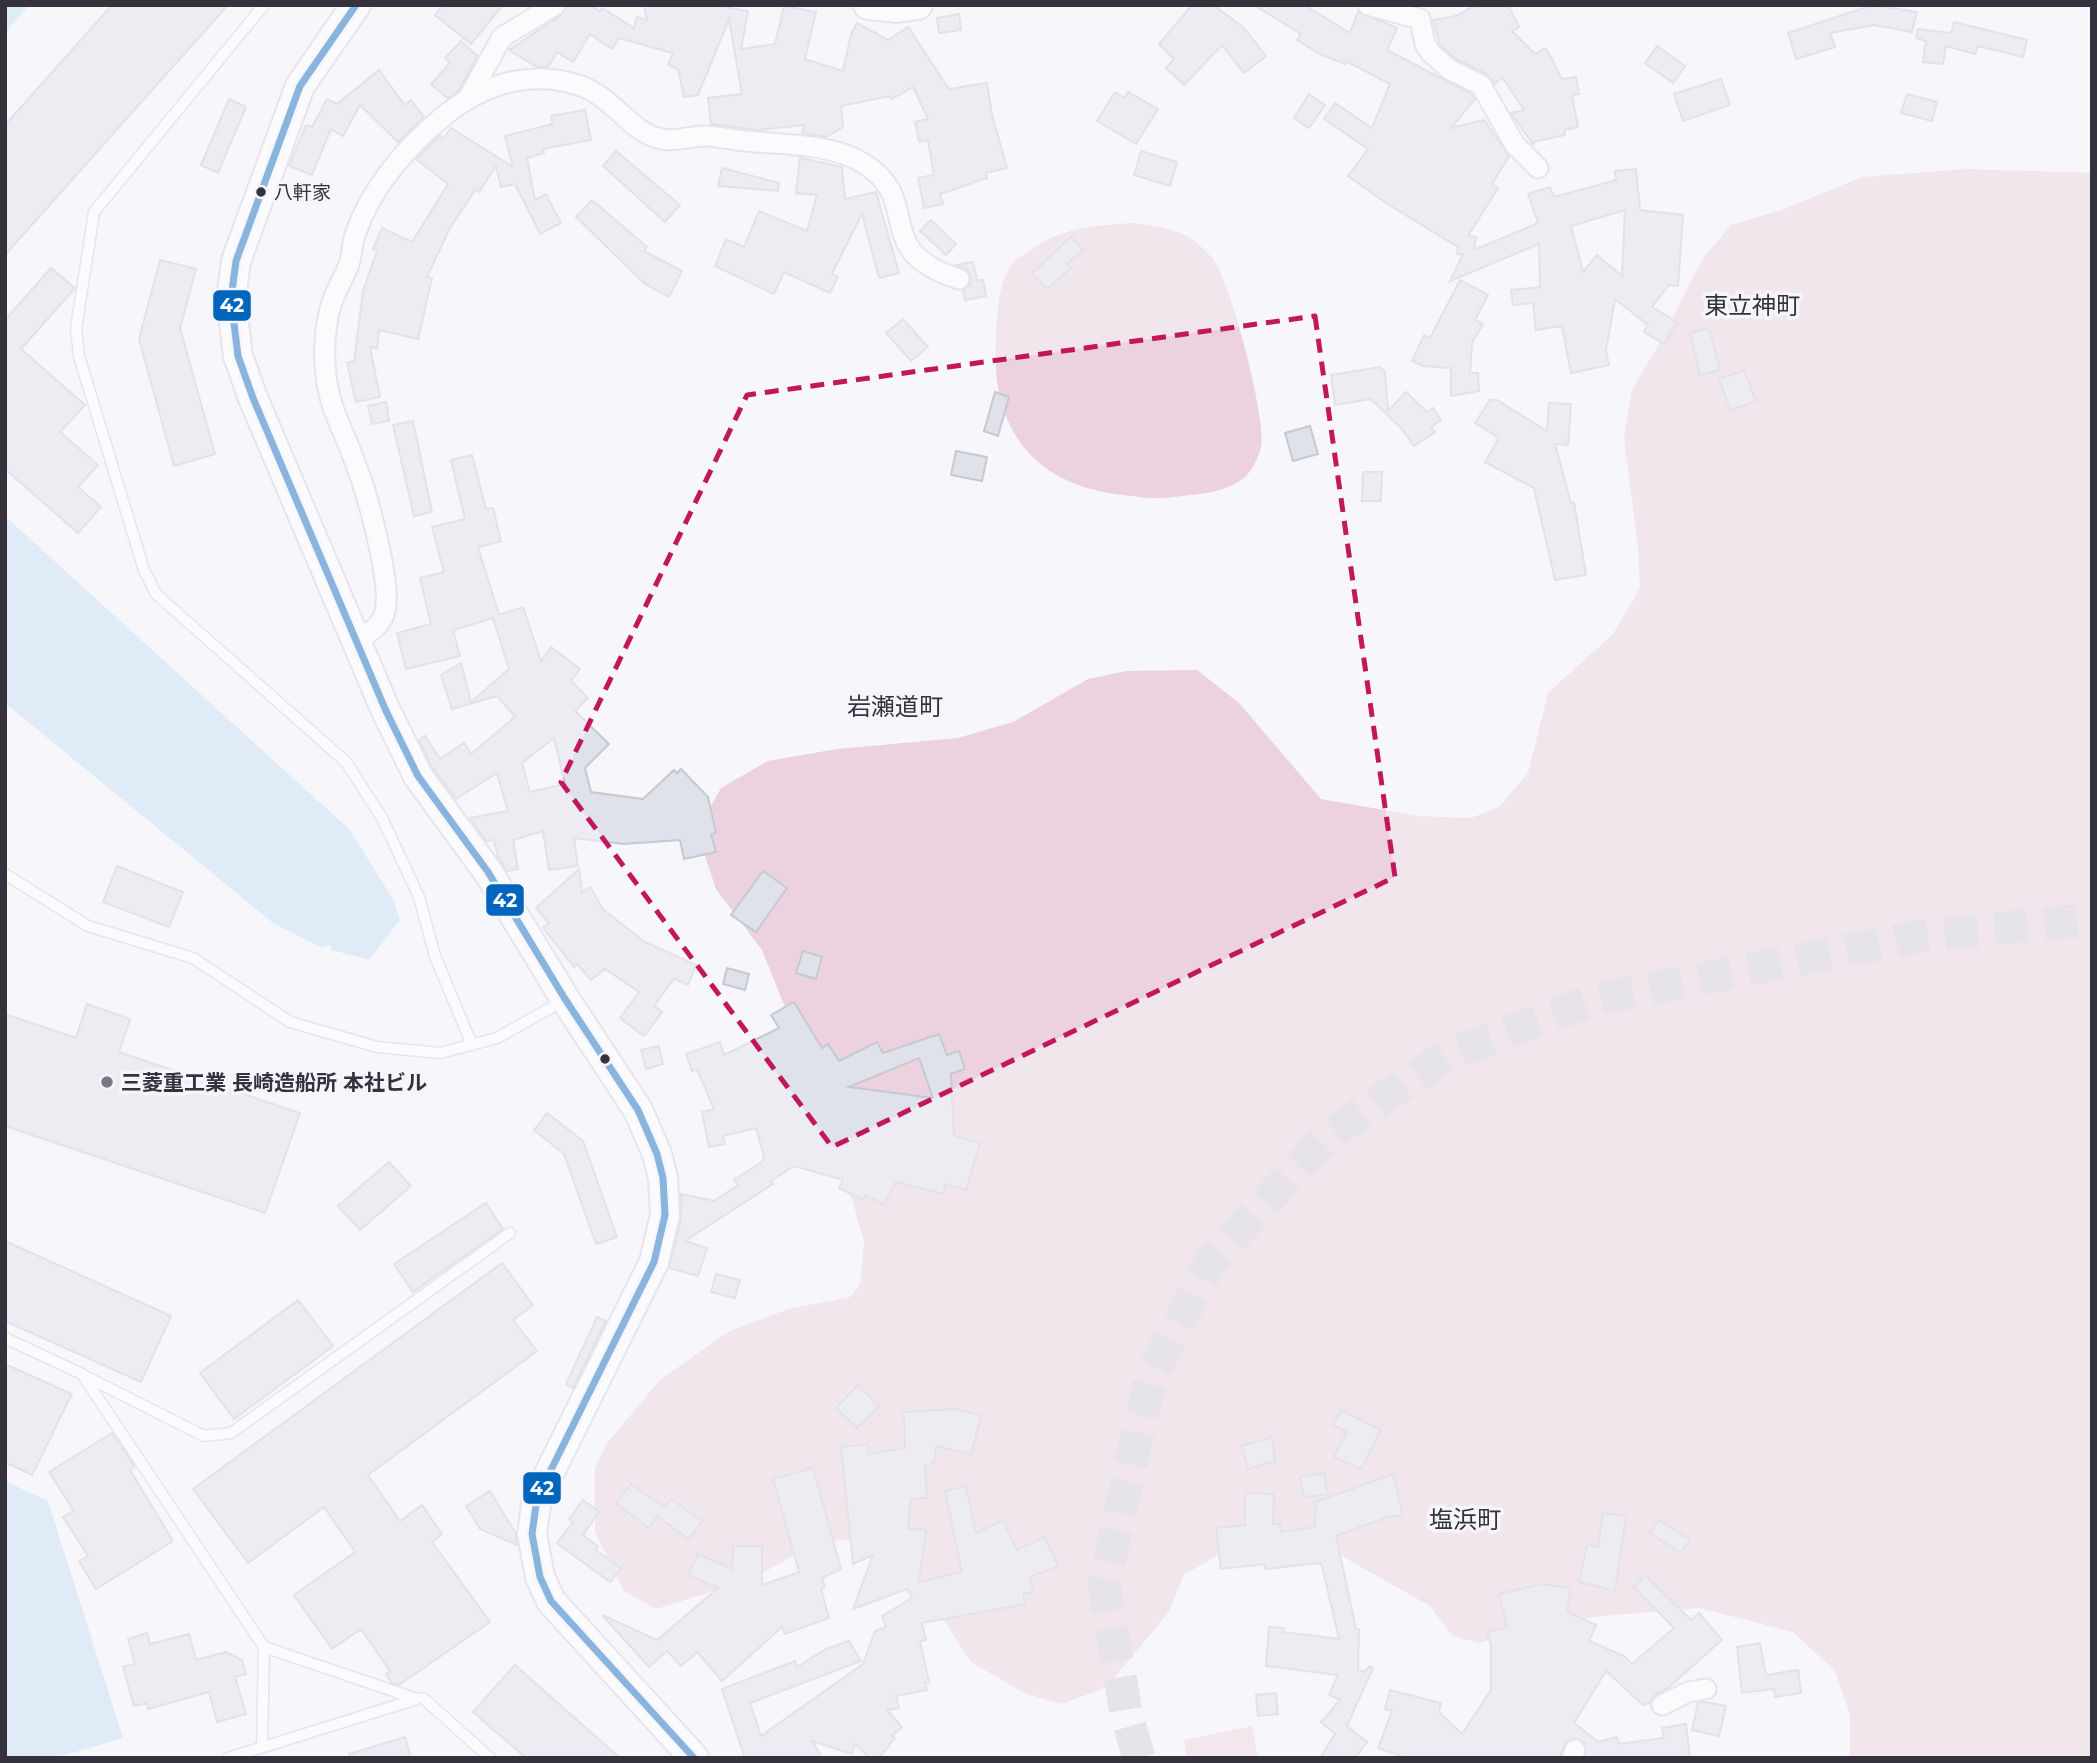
<svg xmlns="http://www.w3.org/2000/svg" width="2097" height="1763" viewBox="0 0 2097 1763" font-family="Montserrat,'Noto Sans JP',sans-serif">
<rect width="100%" height="100%" fill="#f7f6fa"/>
<path fill="#e9d4de" d="M1252 1726 1258 1758H1187L1184 1740Z"/>
<path fill="#ecd2de" d="M1967 169 2092 173V1758H1850V1715L1835 1671 1793 1632 1700 1608 1591 1617 1478 1643 1453 1636 1430 1606 1352 1562 1311 1534 1242 1541 1184 1575 1168 1613 1110 1683 1100 1690 1061 1704 1024 1693 971 1662 930 1599 878 1538 831 1541 798 1553 750 1580 656 1609 624 1591 595 1532V1468L608 1442 660 1380 728 1332 788 1309 850 1297 860 1284 864 1242 828 1114 762 950 716 889 703 850V820L721 788 768 761 837 749 958 738 1013 722 1088 679 1127 671 1197 670 1239 703 1321 799 1418 816 1471 818 1499 807 1528 773 1548 693 1613 634 1640 588 1638 547 1624 438 1632 390 1663 337 1702 260 1731 225 1781 210 1862 177Z
M1132 223C1154 226 1179 228 1197 243 1203 248 1211 256 1215 262 1231 286 1267 419 1261 446 1260 453 1255 464 1251 470 1235 493 1198 494 1173 497 1154 500 1133 496 1115 494 1027 481 990 422 996 337 997 315 998 285 1011 265 1015 260 1022 256 1028 252 1061 227 1092 226 1132 223Z"/>
<path fill="#c2def4" d="M5 5H29L5 33Z
M5 516 350 830 394 901 400 920 369 960 332 950 330 945 322 948 273 923 5 703Z
M5 1481 48 1501 123 1738 55 1758H5Z"/>
<path fill="#dfe1eb" stroke="#c7c9d1" stroke-width="2" fill-rule="evenodd" d="M112 5H228L5 255V125Z
M443 5H503L471 44 435 15Z
M567 5H590L600 11 602 8 634 28 637 17 647 20 644 5H713L748 11 741 49 775 44 784 6 816 12 805 59 843 71 851 34 857 23 888 40 908 27 949 89 987 83 992 115 1007 168 986 173 987 178 940 194 943 204 924 208 918 178 934 175 928 140 919 142 915 122 928 119 913 87 892 99 890 96 841 106 843 127 826 137 802 133 804 125 758 130 711 124 708 98 742 94 729 19 698 95 684 97 678 69 668 65 673 53 619 38 612 49 590 34 573 62 557 52 548 67H537L509 50 561 15Z
M1192 5H1213L1244 28 1266 56 1244 73 1222 45 1184 85 1166 68 1174 59 1159 44Z
M1254 5H1304L1350 33 1358 12 1383 22 1397 28 1387 50 1472 94 1475 99 1451 128 1484 120 1509 156 1492 184 1498 188 1468 236 1476 237 1474 250 1538 223 1528 194 1550 187 1554 197 1616 180 1615 171 1636 169 1640 210 1683 215 1678 286 1669 285 1652 307 1677 322 1664 344 1644 332 1648 325 1615 299 1606 350 1609 365 1571 373 1562 326 1536 330 1533 303 1513 305 1511 290 1540 287 1539 244 1450 281 1463 254H1457L1458 247 1389 205 1348 176 1368 149 1324 119 1335 103 1372 128 1390 84 1346 61 1345 64 1320 54 1297 40 1301 34ZM1625 210 1622 276 1597 255 1583 272 1571 226Z
M1476 5H1508L1519 27 1512 31 1535 54 1546 48 1562 79 1576 77 1579 94 1572 95 1578 127 1564 130 1565 135 1533 142 1534 146 1511 113 1524 110 1502 77 1495 84 1487 74 1456 59 1440 45 1433 20 1456 16Z
M1873 5 1917 12 1912 32 1874 25 1830 33 1835 47 1796 59 1788 33Z
M959 14 961 30 939 33 937 18Z
M1954 22 2027 40 2023 57 1978 46 1975 54 1946 46 1943 64 1923 62 1926 41 1916 38 1918 29 1951 33Z
M461 41 477 56 459 91 447 98 431 84 450 63 445 58Z
M1657 46 1685 66 1673 83 1645 63Z
M379 70 405 105 411 100 424 117 398 142 360 105 343 136 331 129 312 175 289 166 306 125 312 127 327 99 337 104Z
M1721 79 1730 105 1683 121 1674 94Z
M1115 92 1125 98 1128 92 1158 109 1136 144 1097 121Z
M1309 94 1325 105 1309 128 1294 118Z
M1907 94 1937 102 1932 121 1901 113Z
M229 99 246 107 218 173 201 165Z
M585 110 591 140 543 149 544 153 527 158 535 200 546 194 561 223 540 234 515 184 501 187 496 166 479 192 476 189 450 228 427 277 432 278 418 339 379 330 377 348 370 347 380 397 356 402 347 363 354 361 363 291 377 251 373 249 382 228 412 242 448 184 416 159 440 136 443 139 451 128 513 167 505 136 552 124 551 116Z
M616 151 680 205 665 222 603 166Z
M1141 151 1177 162 1170 186 1134 175Z
M800 158 842 167 845 199 876 192 899 273 879 278 862 214 832 274 838 277 830 293 784 272 774 294 715 266 726 239 744 247 759 211 807 231 817 195 796 193Z
M722 168 779 183 778 191 718 186Z
M592 200 647 247 644 251 682 271 669 297 645 284 576 217Z
M931 220 956 244 946 255 920 231Z
M1071 237 1083 250 1067 264 1071 268 1047 289 1032 273Z
M160 260 196 269 180 328 215 454 174 466 139 339Z
M973 262 977 281 983 280 986 296 965 300 963 290 970 284 971 277 968 271 957 265Z
M51 268 75 288 21 349 85 405 60 432 98 465 78 487 101 507 78 533 5 469V320Z
M1460 280 1488 295 1475 320 1483 324 1472 343 1470 373H1478L1479 391 1451 396V368L1423 366 1412 361 1424 335 1430 338Z
M903 319 928 347 911 361 886 333Z
M1709 328 1720 370 1700 375 1690 333Z
M1380 367 1385 372 1388 411 1406 392 1427 412 1433 408 1441 420 1431 427 1435 432 1414 446 1401 428 1371 399 1335 405 1331 375Z
M1744 370 1756 401 1731 410 1719 379Z
M995 392 1009 397 998 436 984 431Z
M1490 400H1497L1547 431 1549 403 1571 404 1568 445 1555 444 1571 503 1574 502 1586 575 1555 580 1534 488 1485 462 1499 438 1475 423Z
M386 402 389 421 372 424 368 406Z
M413 421 432 512 414 516 393 425Z
M1310 426 1318 454 1293 461 1285 433Z
M956 451 987 457 982 481 951 475Z
M472 455 486 509 493 508 501 541 478 547 499 615 523 607 541 661 551 647 580 669 571 681 588 698 575 711 609 744 585 768 591 792 643 799 674 770 677 773 681 769 708 797 716 833 711 834 716 852 684 859 680 840 624 844 574 838 578 866 549 870 543 831 513 840 518 869 507 871 498 857 494 840 486 841 470 818 508 811 497 773 456 799 432 767 419 740 425 736 440 759 464 743 471 754 515 717 497 696 452 709 441 675 461 663 471 702 509 669 493 618 453 630 460 656 406 669 397 633 431 624 420 578 444 572 432 527 465 519 451 460ZM554 738 565 784 530 792 522 763Z
M1363 472H1382L1381 501H1362Z
M117 866 183 892 169 927 103 902Z
M579 869 582 892 590 887 603 909 643 941 696 965 688 985 674 979 654 1006 662 1012 644 1036 620 1018 639 992 605 969 591 980 577 964 574 967 543 928 549 923 536 908Z
M763 871 787 888 756 932 731 915Z
M803 951 822 957 816 979 796 973Z
M727 968 749 974 745 990 723 984Z
M794 1002 822 1048 828 1044 839 1061 877 1042 883 1053 939 1034 947 1055 959 1051 965 1069 951 1074 954 1136 980 1143 966 1190 946 1184 943 1194 896 1182 884 1204 865 1195 863 1200 839 1188 843 1180 794 1166 771 1181 773 1184 685 1241 707 1248 698 1276 669 1268 681 1219V1194L714 1201 738 1185 734 1180 763 1161 764 1157 756 1128 723 1136 725 1144 709 1147 702 1112 714 1109 697 1069 692 1071 686 1054 720 1042 724 1055 779 1028 771 1015ZM919 1058 933 1098 849 1087Z
M87 1004 130 1019 119 1052 300 1113 265 1213 5 1126V1014L76 1038Z
M659 1046 663 1064 646 1069 641 1050Z
M547 1113 583 1141 617 1237 596 1244 564 1154 534 1130Z
M389 1162 411 1186 360 1230 338 1206Z
M486 1203 503 1229 413 1292 394 1264Z
M5 1241 171 1316 141 1382 5 1321Z
M502 1263 533 1305 513 1320 537 1351 368 1475 400 1521 422 1505 442 1534 432 1542 490 1622 399 1685 392 1683 386 1674 390 1671 361 1629 332 1649 294 1595 355 1552 324 1507 248 1563 193 1489Z
M716 1274 740 1280 735 1298 711 1292Z
M298 1300 333 1346 234 1419 200 1373Z
M597 1317 606 1321 573 1388 566 1384Z
M5 1364 72 1394 32 1475 5 1462Z
M858 1385 879 1406 857 1428 836 1408Z
M955 1409 981 1416 971 1454 936 1446 934 1463 925 1465 927 1498 911 1499 908 1528 926 1530 919 1582 962 1572 945 1491 966 1486 976 1533 1003 1520 1017 1550 1045 1537 1058 1566 1030 1577 1033 1592 1023 1594 1025 1604 922 1623 926 1640 920 1641 929 1682 925 1683 927 1690 896 1696 899 1708 887 1710 902 1727 892 1736 895 1738 879 1758H870L855 1744 852 1754 812 1741 822 1758H745L722 1689 795 1661 797 1667 826 1649 849 1641 861 1661 750 1703 761 1736 863 1664 875 1631 886 1627 882 1616 912 1598 907 1589 853 1609 873 1555 853 1564 841 1447 867 1444 868 1454 905 1448 904 1412Z
M1341 1410 1381 1430 1361 1469 1334 1457 1347 1432 1333 1425Z
M112 1433 135 1467 130 1470 173 1541 96 1589 79 1561 88 1556 63 1517 74 1511 49 1472Z
M1272 1437 1275 1461 1248 1469 1242 1446Z
M813 1468 841 1569 822 1578 825 1587 821 1589 829 1618 785 1634 782 1627 722 1681 697 1652 681 1666 667 1651 649 1667 602 1615 657 1640 718 1588 688 1575 698 1554 732 1569 733 1546H762V1585L799 1572 773 1479Z
M1324 1473 1328 1494 1304 1497 1300 1477Z
M1393 1474 1403 1515 1387 1517 1336 1536 1356 1629H1359L1358 1670 1364 1672 1370 1666 1373 1668 1347 1726 1367 1742 1355 1758H1320L1335 1734 1321 1722 1340 1700 1329 1695 1338 1675 1266 1666 1269 1627 1284 1628 1283 1632 1339 1639 1322 1566 1320 1563 1265 1569V1564L1221 1569 1216 1528 1245 1525V1493L1274 1494 1273 1524H1280L1281 1532 1315 1527 1316 1502Z
M631 1484 664 1507 671 1499 702 1521 689 1539 658 1517 659 1514 649 1528 616 1504Z
M490 1491 516 1534 517 1545 480 1529 466 1506Z
M583 1500 599 1512 583 1535 598 1546 596 1550 621 1568 610 1582 557 1543 573 1522 569 1519Z
M1603 1513 1626 1516 1615 1591 1579 1582 1587 1544 1598 1547Z
M1659 1520 1690 1540 1681 1553 1650 1533Z
M1645 1575 1691 1620 1699 1613 1722 1640 1668 1688 1656 1694 1650 1703 1643 1705 1606 1671 1574 1723 1598 1742 1617 1737 1619 1744 1664 1738 1662 1728 1686 1724 1690 1758H1585V1743L1574 1738 1564 1745 1560 1758H1407L1378 1748 1392 1711 1385 1709 1390 1690 1441 1703 1439 1712 1462 1734 1491 1690V1645L1487 1632 1507 1627 1499 1594 1543 1584 1571 1588 1567 1612 1596 1625 1589 1641 1624 1656 1632 1664 1674 1628 1634 1587Z
M147 1633 150 1644 189 1634 196 1660 226 1652 242 1660 246 1674 235 1677 246 1714 217 1722 209 1692 148 1709 147 1703 134 1706 123 1667 135 1664 128 1639Z
M1760 1643 1766 1675 1798 1670 1801 1693 1775 1697 1774 1689 1742 1693 1737 1647Z
M515 1665 620 1758H526L473 1712Z
M1276 1693 1278 1714 1258 1716 1256 1695Z
M1705 1702 1726 1706 1719 1736 1692 1730 1698 1703Z
M405 1737 411 1758H350L349 1754Z"/>
<g fill="none" stroke-linecap="round" stroke-linejoin="round">
<path stroke="#d0cfd4" stroke-width="33" stroke-dasharray="33 17" stroke-linecap="butt" d="M1139 1758 1126 1712 1104 1584 1151 1376 1212 1259 1329 1135 1446 1056 1593 1000 1914 937 2092 919"/>
<defs>
<path id="service" d="M264 5 94 212 76 329 79 356 144 570 156 594 346 762 382 818 419 897 435 956 472 1045
M5 874 88 926 193 958 290 1022 377 1047 440 1053 497 1038 563 1001
M5 1338 82 1374 264 1647 417 1699 228 1758
M83 1375 204 1436 231 1433 510 1233
M423 1698 490 1758
M262 1747 264 1647"/>
<path id="minor" d="M1368 5 1420 19 1425 44 1431 53 1449 69 1481 85 1515 145 1538 168
M470 95 502 37 555 5
M357 641C368 633 382 626 385 611 392 583 367 493 356 465 345 432 329 410 326 374 323 351 325 319 334 297 338 286 345 276 349 264 352 255 352 244 355 235 370 189 407 146 444 116 482 85 529 69 578 85 614 96 629 133 662 139 676 142 690 136 704 136 718 136 732 140 746 141 783 145 830 143 863 163 926 202 868 250 959 279
M1662 1705 1688 1692 1706 1689
M1572 1758 1575 1750"/>
<path id="secondary" d="M356 5 300 86 236 261 231 299 238 356 253 398 386 711 418 776 488 872 565 999 638 1110 657 1154 663 1178 665 1215 654 1262 537 1498 532 1534 540 1577 551 1601 694 1758
M868 5 897 8 918 5"/>
</defs>
<use href="#service" stroke="#d3d1da" stroke-width="13"/>
<use href="#minor" stroke="#d3d1da" stroke-width="23"/>
<use href="#secondary" stroke="#d3d1da" stroke-width="32"/>
<use href="#service" stroke="#fefefe" stroke-width="10"/>
<use href="#minor" stroke="#fefefe" stroke-width="19"/>
<use href="#secondary" stroke="#fefefe" stroke-width="28"/>
<defs>
<path id="bus-1" d="M356 5 300 86 236 261 231 299 238 356 253 398 386 711 418 776 488 872 565 999 638 1110 657 1154 663 1178 665 1215 654 1262 537 1498 532 1534 540 1577 551 1601 694 1758"/>
</defs>
<use href="#bus-1" stroke="#f6f5fb" stroke-width="12"/>
<use href="#bus-1" stroke="#0065bd" stroke-width="7"/>
</g>
<path d="M0 0H2097V1763H0ZM1315 316 1395 877 832 1147 561 782 747 395Z" fill="#f7f6fa" fill-opacity=".55" fill-rule="evenodd"/>
<path fill="none" stroke="#c2185b" stroke-width="5" stroke-dasharray="14 9" stroke-linejoin="round" d="M1315 316 1395 877 832 1147 561 782 747 395Z"/>
<g fill="#35323e" stroke="#f6f5fb" stroke-width="2.5">
<circle cx="261" cy="192" r="6"/>
<circle cx="605" cy="1059" r="6"/>
</g>
<circle fill="#797780" stroke="#f6f5fb" stroke-width="2.5" cx="107" cy="1082" r="7"/>
<g text-anchor="middle" dominant-baseline="central" stroke-width="7" stroke-linejoin="round" paint-order="stroke">
<g font-size="19" fill="#35323e" stroke="#f6f5fb" text-anchor="start">
<text x="274" y="192">八軒家</text>
</g>
<g font-size="21" font-weight="bold" fill="#35323e" stroke="#f6f5fb" text-anchor="start">
<text x="121" y="1082">三菱重工業 長崎造船所 本社ビル</text>
</g>
<g font-size="24" fill="#35323e" stroke="#f6f5fb">
<text x="1752" y="305">東立神町</text>
<text x="895" y="706">岩瀬道町</text>
<text x="1465" y="1519">塩浜町</text>
</g>
</g>
<g stroke="#f6f5fb" stroke-width="2.5">
<rect x="212" y="289" width="40" height="33" rx="7" fill="#0065bd"/>
<rect x="485" y="883" width="40" height="34" rx="7" fill="#0065bd"/>
<rect x="522" y="1471" width="40" height="34" rx="7" fill="#0065bd"/>
</g>
<g font-size="19" text-anchor="middle" font-weight="bold" fill="#fff">
<text x="232" y="312">42</text>
<text x="505" y="907">42</text>
<text x="542" y="1495">42</text>
</g>
<rect width="2097" height="1763" fill="none" stroke="#35323e" stroke-width="14"/>
</svg>
